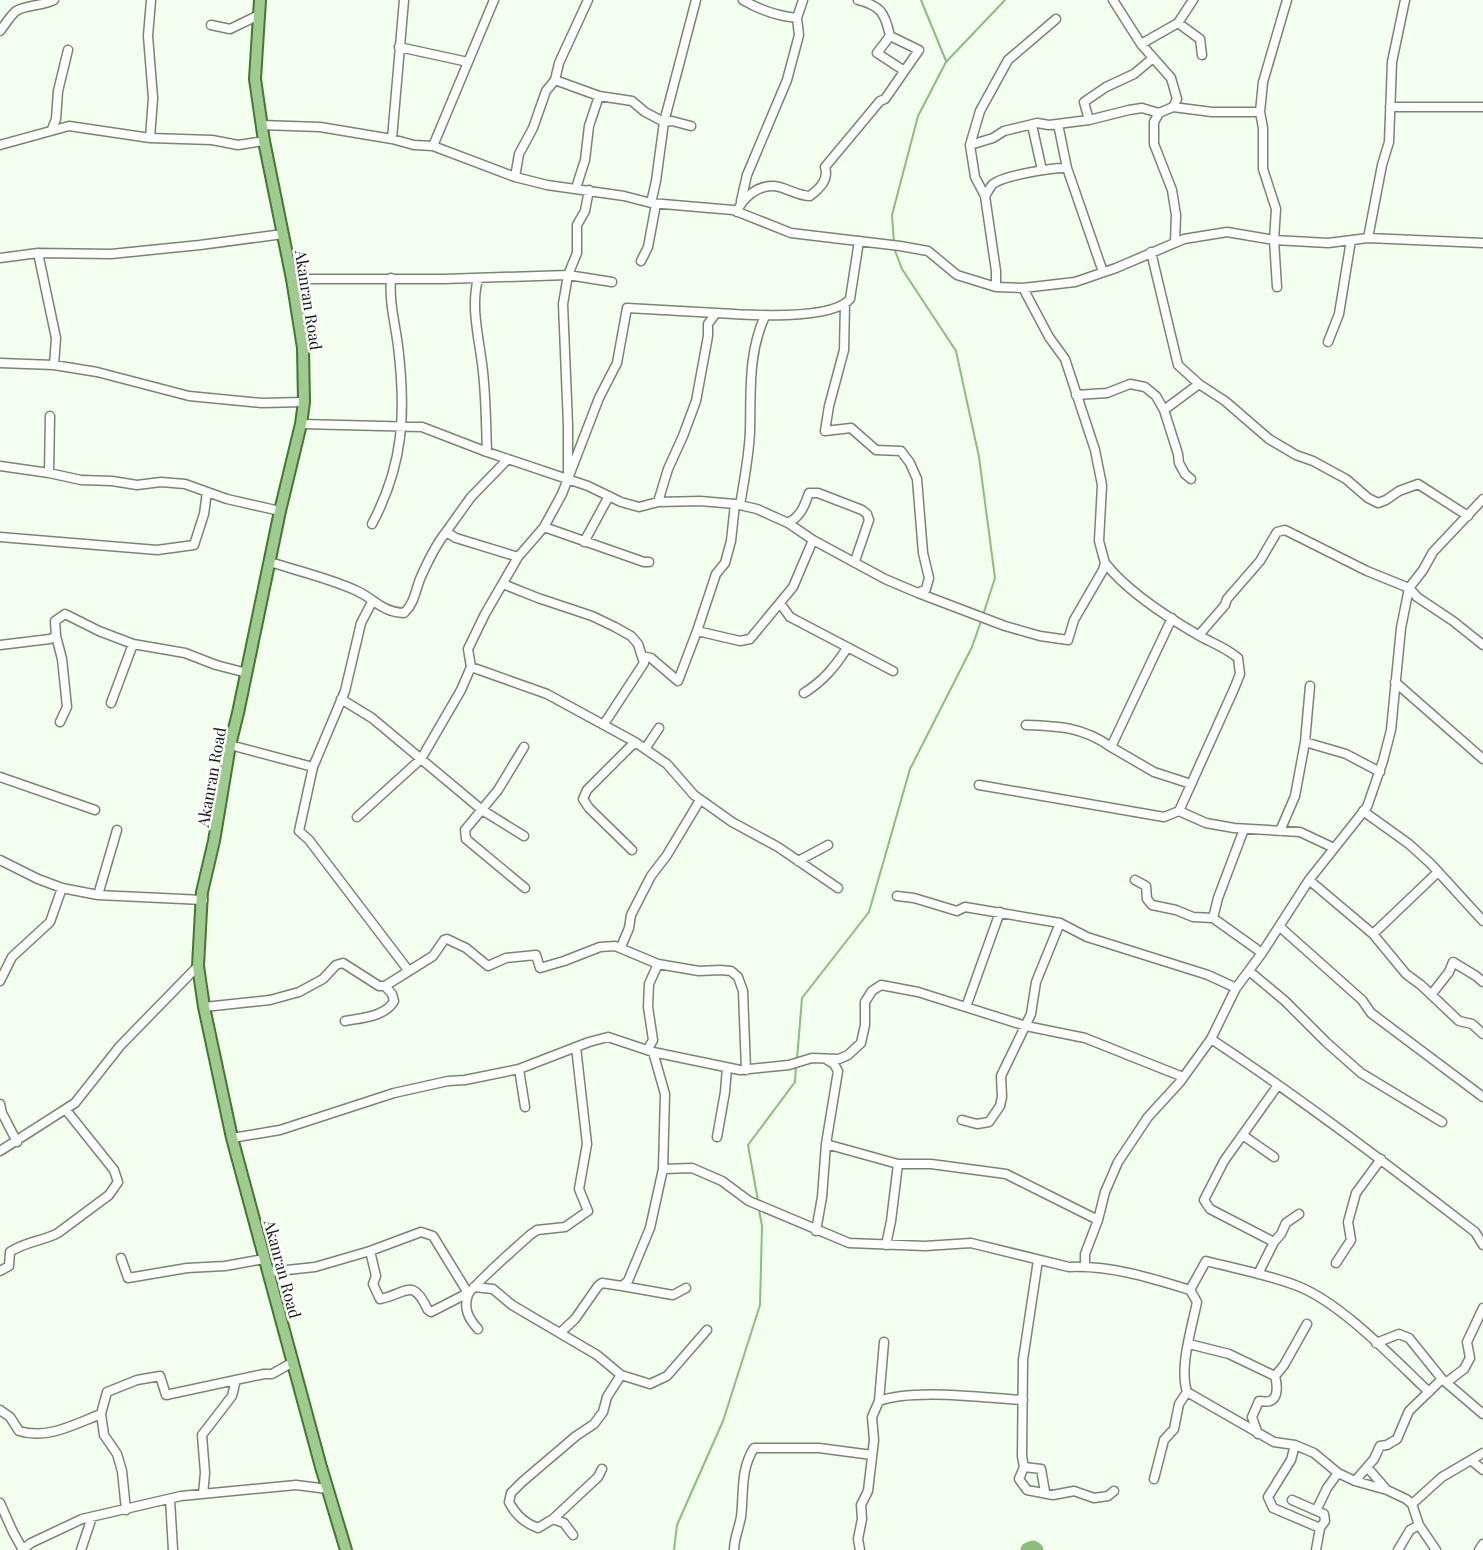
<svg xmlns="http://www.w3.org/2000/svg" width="1483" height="1550" viewBox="0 0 1483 1550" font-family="'Playfair Display',serif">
<rect width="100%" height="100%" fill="#f3ffef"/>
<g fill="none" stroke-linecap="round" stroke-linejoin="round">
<path stroke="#8cbd7c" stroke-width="2" d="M921 0 946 61
M894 243 892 215 918 116 946 62 1005 0
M894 248 902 269 956 351 979 457 995 578 983 615
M797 1059 802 998 869 912 910 769 972 647 981 621
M758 1201 748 1145 795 1082 796 1064
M674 1550 677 1525 723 1421 760 1305 762 1226 759 1210"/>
<path stroke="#8cbd7c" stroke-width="15" d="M1028 1550 1033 1548 1036 1550"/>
<defs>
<path id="minor" d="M743 0C760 10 777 16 797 18
M858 0C881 6 885 13 890 36L877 53 903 70
M1113 0 1141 44 1171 78 1177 99 1173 107 1159 113 1154 122V144L1172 190 1176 215 1175 242
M1178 23 1200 39 1202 55
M211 25 230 29 259 15
M0 31C5 25 10 16 16 11 25 5 43 6 54 0
M1141 44 1178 23 1193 0
M399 47 468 62
M555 80 599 96 632 101 645 112 664 122 672 121 691 126
M1173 107 1212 112H1260
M1390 107H1483
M1089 120 1084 102 1106 87 1134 74 1153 58
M1058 124 1067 168 1103 272
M261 125 320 127 392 139 414 145 433 146 515 177 547 185 624 196 651 203 733 210 791 233 900 246 928 251 957 275 996 287 1023 288 1075 282 1116 268 1184 239 1227 232 1274 240 1328 243 1368 238 1483 243
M1032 125 1042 170
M52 129 56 119 58 91 68 50
M150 138 153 98 148 36 151 0
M392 139 404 0
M0 145 69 126 150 138 212 140 238 145 264 141
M970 145 993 138 1004 131 1037 123 1049 125 1089 120 1129 110 1142 108 1159 113
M433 146 494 0
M515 177 519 154 533 128 546 91 555 80 559 63 588 0
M576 188 585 160 589 126 599 96
M985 196C987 193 990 187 993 184 1003 176 1053 167 1067 168
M741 201 747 175 787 80 799 35 797 18 803 0
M651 203 656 181 664 122 696 0
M737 212C742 198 758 185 774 186 786 187 797 196 810 196 820 188 829 180 825 167L880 101 885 99 919 50 890 36
M1368 238 1382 165 1389 142 1392 62 1405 0
M1151 252 1178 365 1199 384
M38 253 56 338 54 365
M0 258 38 253 111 254 200 245 283 234
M641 261 648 247 656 204
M292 279H444L568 275 612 282
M478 279C470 308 480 342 483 372 486 399 486 426 487 452
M996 287V271L985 196 975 177 970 145 980 111 1008 60 1056 19
M1277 287 1274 240 1276 209 1263 169V128L1260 112 1263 82 1287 0
M845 304 844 350 829 406 825 431 851 428 876 450 901 451 910 463 917 479 923 553 929 578 926 589 918 593
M1328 342 1339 314 1351 240
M0 363 54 365 97 372 189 396 262 403 304 402
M1076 395 1107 393 1130 384 1145 387 1156 396 1164 410 1178 454 1179 463 1185 474 1191 479
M1164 410 1199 384 1225 401 1269 439 1296 455 1313 461 1346 479 1368 498 1378 503 1386 500 1399 491 1418 484 1468 516
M301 424 422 427 487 452 588 486 621 502 639 507 658 502 700 501 735 504 757 509 788 523 813 540 885 579 918 593 1005 626 1040 636 1068 640 1074 620 1103 570 1105 563 1099 541 1102 485 1095 450 1065 359 1049 337 1023 288
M0 466 49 473 81 480 112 481 137 485 161 482 185 484 227 499 280 511
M568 472V425L563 304 568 275 577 253V225L585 211 589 190
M49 473 50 416
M658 502 668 469 683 436 696 401 708 336V324L716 313C745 315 831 321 850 299L859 241
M740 505C744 481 749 456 750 431 751 391 748 353 765 316
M788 523C801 516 804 507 809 493H818L862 510 867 514 869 520 855 561
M372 524C404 464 406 412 398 346 395 323 389 302 391 278
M544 527 644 562H649
M446 532 471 497 508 459
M0 537 157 550 194 545 204 514 207 492
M584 542 609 496
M270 562C298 571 328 578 355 590 374 598 381 612 404 613 414 604 415 592 420 579 427 563 435 546 446 532L456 538 518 557
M1105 563C1127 591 1167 617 1198 635 1212 643 1225 647 1238 658L1240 674 1234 689 1179 811
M503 584 538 598 592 616 615 627 631 636 638 644 644 663 604 724
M372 602 361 623 345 691 313 767 299 831 309 840 408 970
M780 603 790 617 893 671
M1172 618 1111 747 1154 772 1191 784
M697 631 716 574 725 563 731 541 735 504
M1199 635 1225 605 1227 599 1260 561 1277 532 1285 530 1367 571 1409 588 1417 597 1453 621 1483 645
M56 636 62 659 67 707 60 722
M0 645 50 639 56 636 55 621 65 614 99 631 133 644 185 653 216 665 247 673
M642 656 651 658 678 681 697 631 740 641 750 639 793 587 813 540
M471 667 547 694 635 742 667 764 694 795 732 822 778 847 838 888
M1395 682 1483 759
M1310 686 1305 742 1346 754 1380 772
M804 693C823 681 835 667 847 648
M341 699 372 718 482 810 524 836
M111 703 133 644
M1026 725C1059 726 1083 727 1111 747
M230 745 313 767
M524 747 498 790 465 830 466 839 525 888
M645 749 659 728
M0 777 95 810
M979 785 1164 817 1179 811 1206 823 1234 828 1300 832 1334 848
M1363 811 1409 844 1431 864 1483 921
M357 817 421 759 461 690 471 667 468 649 485 614 518 557 544 527 562 494 599 398 617 363 627 308 716 313
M1280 831 1295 796 1305 742
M632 850 589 808 583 799 587 790 635 742
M0 860 38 879 62 888 98 895 203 900
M798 861 828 845
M1135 880 1146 886 1147 899 1152 905 1176 910 1193 917 1213 918 1262 953
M1309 880 1373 934 1406 974 1421 985 1459 1021 1472 1024 1483 1034
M98 895 117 830
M897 896 914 898 957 911 965 907 1060 923 1087 937 1208 975 1236 988
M1213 918 1218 898 1244 829
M1280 927 1362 1000 1371 1013 1483 1097
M1373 934 1438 872
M621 947 629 928 631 915 651 876 667 855 700 800
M1249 971 1285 1001 1326 1042 1361 1073 1442 1122
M0 981 12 957 50 922 62 888
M1431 995 1449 972 1453 962 1476 976 1483 982
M204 1007 270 1000 299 992 323 979 336 965 343 963 379 986H385L433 956 444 940 447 939 466 948 488 966 506 958 536 955 540 968 564 961 600 947 615 946 658 964 699 971 720 970 731 971 738 977 743 991 746 1070
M966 1007 1000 912
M345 1021C361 1018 385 1017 394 1001L392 994 385 986
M1211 1039C1302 1099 1388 1165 1475 1232L1483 1245
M648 1049 653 1040 648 1007 649 984 658 964
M519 1069 525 1107
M0 1104 2 1113 17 1142
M962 1120 977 1124 989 1122 1000 1106 1002 1097 1001 1076 1031 1014 1036 982 1060 923
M1244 1136 1274 1157
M717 1137 725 1092 727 1068
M232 1138 280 1130 394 1093 448 1081 465 1080 519 1069 589 1042 608 1037 653 1052 740 1070 789 1065 812 1058 839 1059 848 1055 861 1043 865 1025V1002L872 991 881 985 918 992 1026 1026 1085 1038 1183 1077
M826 1144 898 1164 891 1221 886 1245
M0 1151 75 1103 120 1046 198 966
M898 1164H931L1006 1174 1098 1220
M663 1169 692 1168 722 1181 749 1201 849 1243 925 1246 971 1243 1069 1267C1110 1265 1151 1278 1190 1290L1197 1302C1192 1327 1179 1367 1187 1392L1274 1442 1295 1445 1314 1453 1338 1473 1355 1481 1387 1490 1406 1499 1412 1504 1419 1525 1410 1530 1398 1550
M816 1231 822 1197 826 1144 838 1071 834 1064 826 1059
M1274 1242 1281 1234 1286 1223 1299 1214
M121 1258 128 1278 187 1268 225 1266 264 1259
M1038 1260 1023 1360 1022 1456 1024 1467 1041 1469 1045 1492
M1336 1263 1351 1240 1348 1222 1356 1193 1381 1159
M1085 1266V1254L1098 1220 1105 1192 1118 1162 1148 1117 1180 1082 1211 1039 1236 988 1262 953 1309 880 1367 807 1383 761 1391 730 1401 628 1409 588 1423 570 1433 552 1483 499
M0 1271 9 1266 10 1252C24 1242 43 1241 58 1233L109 1195 118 1182 114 1170 66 1110
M268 1272 315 1267 370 1251 421 1232 433 1236 468 1293 431 1312 428 1310C412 1277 408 1293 380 1299L373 1284 376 1276 370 1251
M1258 1274 1274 1242 1210 1209 1204 1200 1224 1161 1278 1085
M622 1286 673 1295 686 1288
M474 1287 493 1289 512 1305 597 1355 621 1375 650 1384 667 1376 707 1330
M1190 1290 1206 1261C1237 1269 1271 1275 1300 1287 1343 1305 1394 1359 1429 1392
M478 1329C469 1319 463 1309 468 1295 470 1288 520 1244 530 1235L537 1230 565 1227 588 1211 579 1189 587 1144 576 1047
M560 1333 575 1319 598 1286 602 1283 622 1286 628 1281 650 1228 663 1169 665 1094 653 1052
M1376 1343 1399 1334 1409 1338 1442 1379 1483 1414
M1189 1344 1229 1354 1275 1376
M1447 1382 1464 1369 1470 1358 1467 1342 1483 1308
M879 1401C914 1388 985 1398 1023 1400
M0 1410 10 1417 19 1431C47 1440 75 1424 101 1414
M1258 1434 1252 1417 1259 1401C1262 1401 1266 1402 1270 1401 1279 1398 1277 1383 1275 1376L1284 1365 1307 1324
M1295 1445 1291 1460 1268 1497 1273 1508 1320 1528
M1472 1461 1483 1470
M1024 1467 1019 1479 1027 1490 1053 1495 1074 1491 1094 1498 1108 1496 1114 1491
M1367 1467 1386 1489
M602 1469 598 1477 553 1519 538 1528C524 1523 515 1514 509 1502L511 1493 522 1482 576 1436 594 1424 603 1412 607 1397 621 1375
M1154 1479 1164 1440 1174 1429 1179 1404 1187 1392
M1355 1481 1374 1459 1380 1446 1387 1445 1397 1439 1409 1411 1442 1379
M203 1494 205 1473 202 1435 232 1396 236 1380
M170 1499 173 1550
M1292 1500 1324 1514 1325 1521 1320 1528 1316 1550
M0 1503 13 1532 23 1550
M1412 1504 1442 1477 1483 1453
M1317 1509 1327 1488 1338 1473
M126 1510 122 1471 117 1454 104 1435 101 1414 107 1392 137 1380 160 1376 166 1395 264 1374H272L293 1362
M553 1519 564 1523 573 1535
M1419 1525 1436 1550
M22 1550 31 1543 82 1519 181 1496 296 1485 328 1489
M81 1550 92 1517
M734 1550C734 1539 739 1528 741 1517 744 1493 740 1470 754 1448H819L872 1455
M860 1550 858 1539 862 1519 861 1505 868 1491 874 1440 872 1417 879 1401 884 1342
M1479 1550 1483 1544"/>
<path id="major" d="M260 0 255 79 264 141 292 279 303 348 304 402 301 424 280 511 238 713 230 745 214 841 202 892 198 966 204 1007 232 1138 321 1467 346 1550"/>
</defs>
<use href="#minor" stroke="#768770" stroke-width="11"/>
<use href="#major" stroke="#467633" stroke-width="14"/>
<use href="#minor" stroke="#fff" stroke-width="8"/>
<use href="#major" stroke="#a0cb90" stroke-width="10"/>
</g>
<g text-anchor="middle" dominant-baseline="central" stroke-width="5" stroke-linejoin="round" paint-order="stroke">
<g font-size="16" fill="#131911" stroke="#fff">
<text transform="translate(309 300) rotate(81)">Akanran Road</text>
<text transform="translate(211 777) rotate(-80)">Akanran Road</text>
<text transform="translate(283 1269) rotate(75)">Akanran Road</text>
</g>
</g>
</svg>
